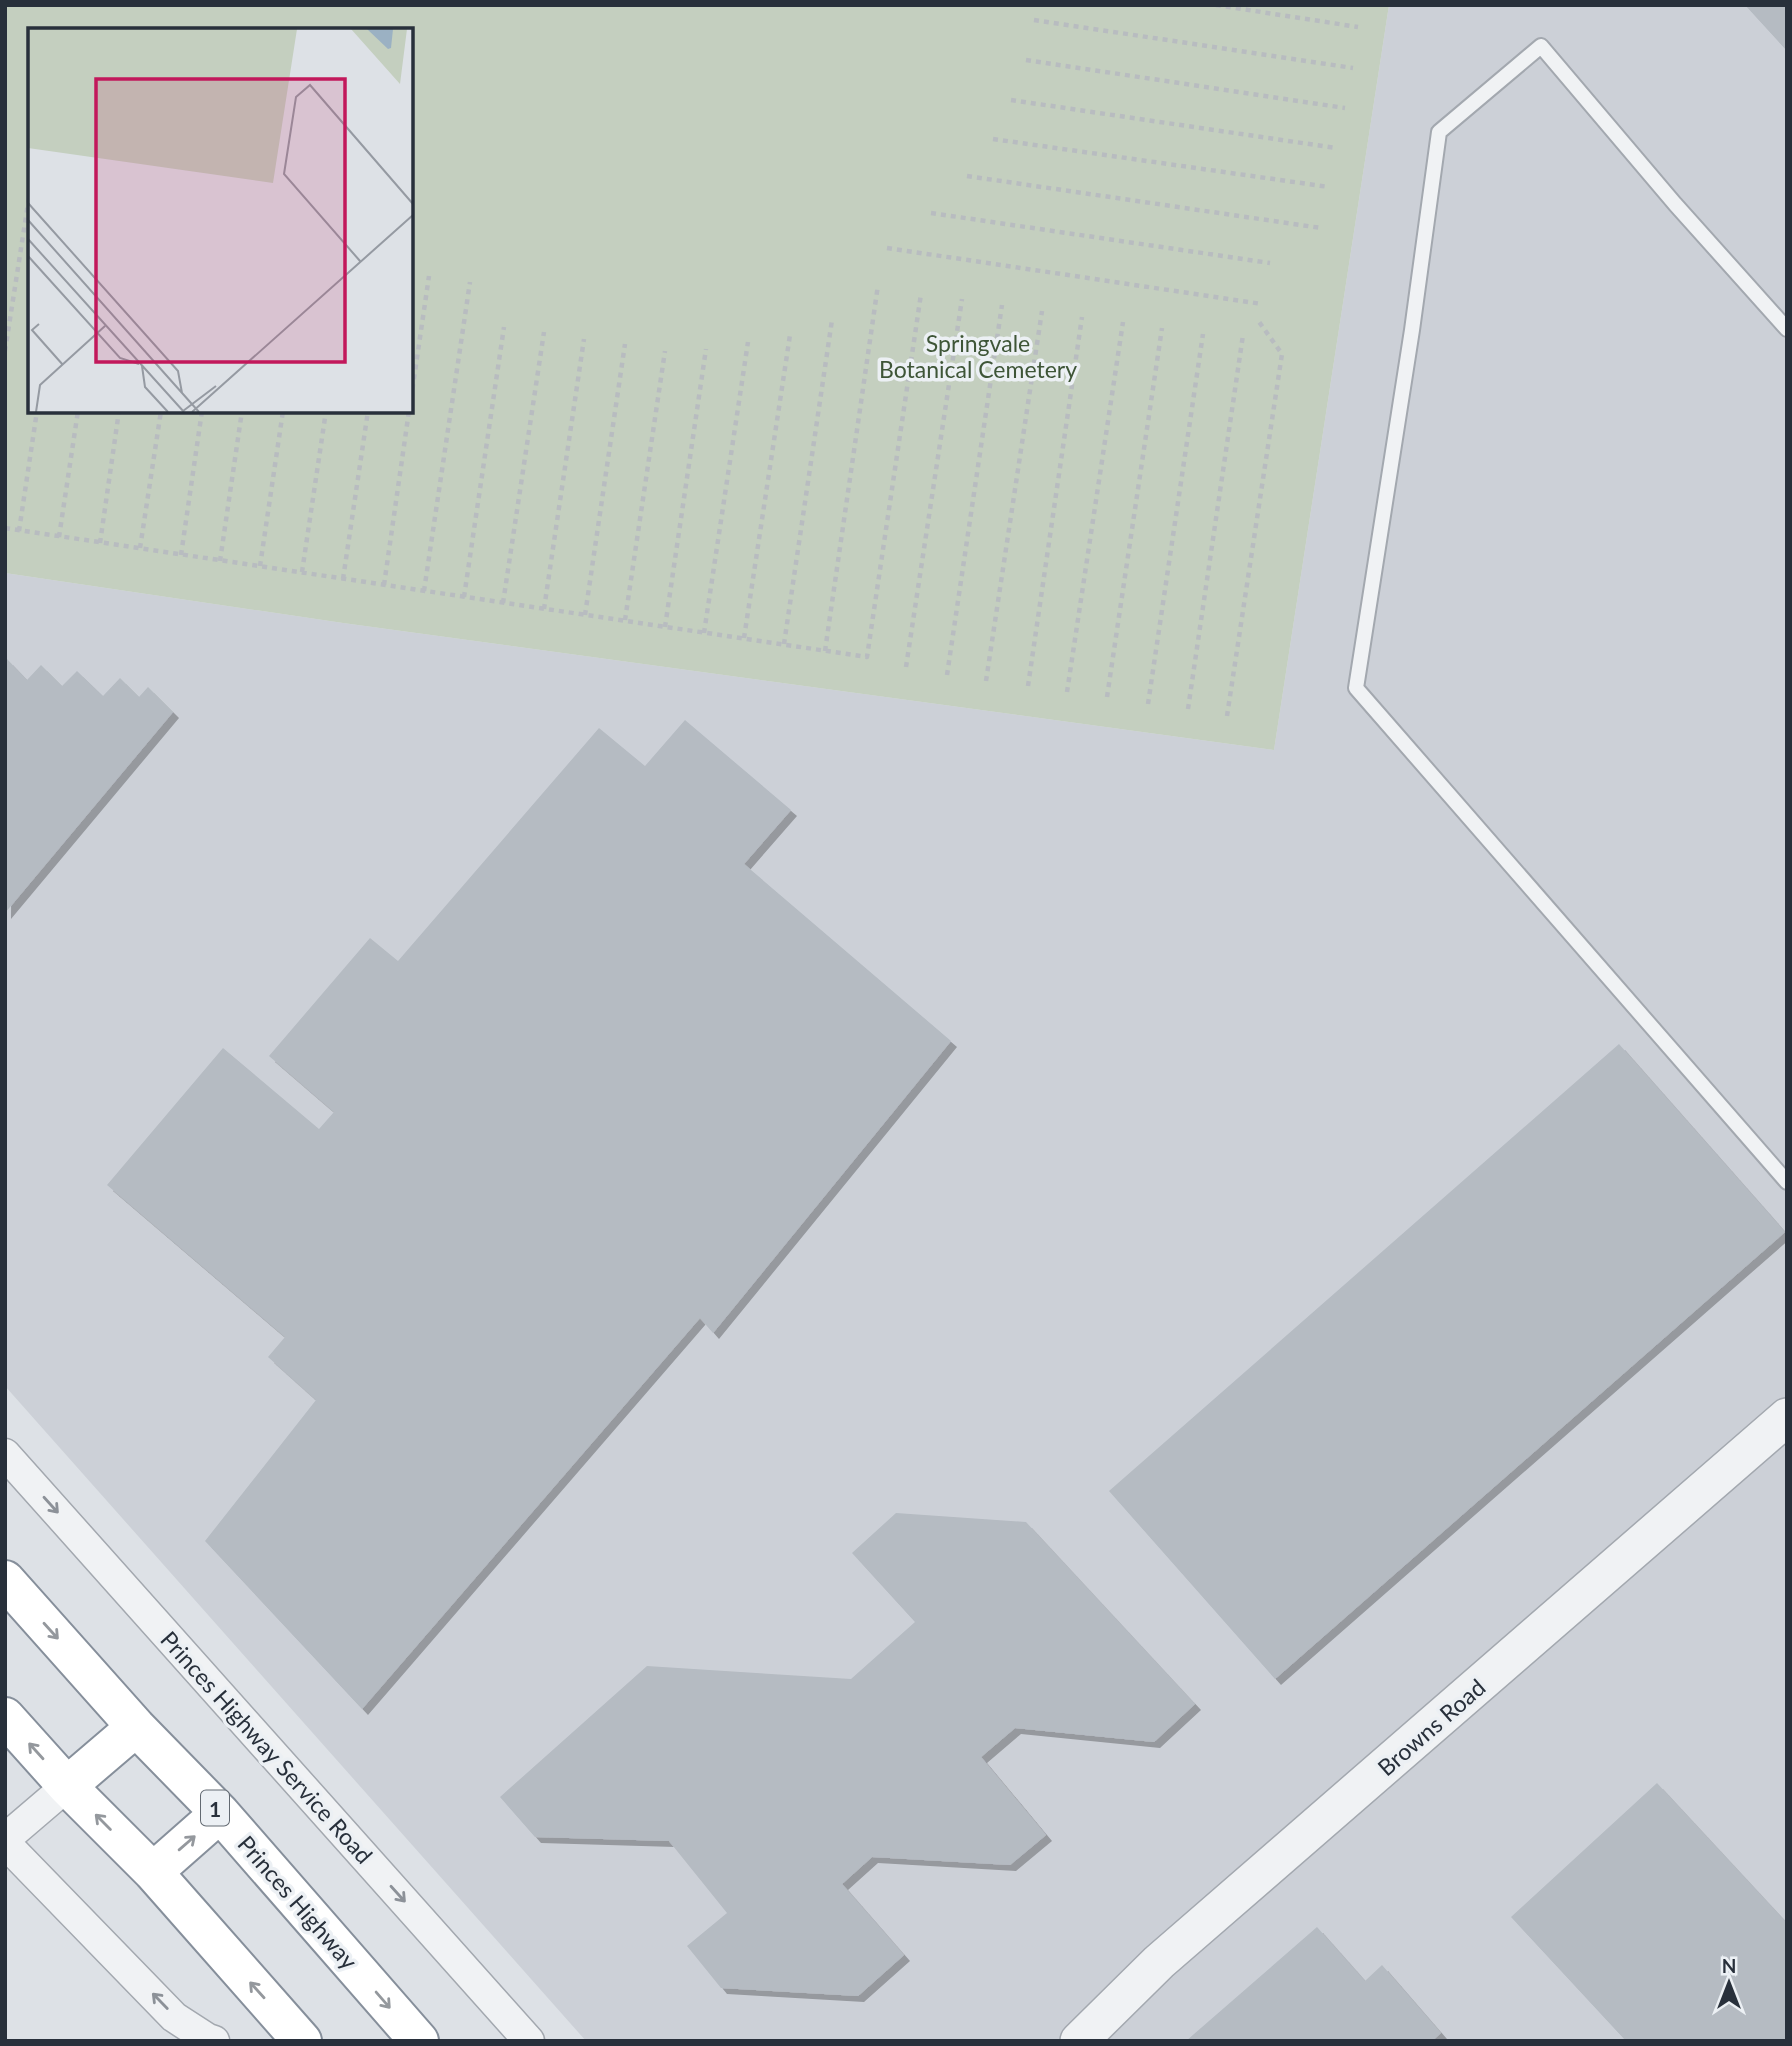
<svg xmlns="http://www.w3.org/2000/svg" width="1792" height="2046" viewBox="0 0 1792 2046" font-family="Lato,sans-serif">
<defs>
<filter id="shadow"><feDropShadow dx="6" dy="6" stdDeviation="0" flood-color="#0004"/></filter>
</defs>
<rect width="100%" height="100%" fill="#dde1e6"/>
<path fill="#ccd0d7" d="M1389 5H1787V2041H586L5 1386V573L343 623 1274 750Z"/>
<path fill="#c4cfbf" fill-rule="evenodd" d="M5 5H1389L1274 750 343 623 5 573ZM30 30H411V411H30Z"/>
<path fill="#b5bbc2" filter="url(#shadow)" d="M1745 5H1787V51Z
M7 659 27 680 41 665 62 686 77 671 103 696 120 678 139 697 148 687 173 712 5 913Z
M685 720 791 810 744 864 951 1041 713 1333 700 1318 362 1709 205 1541 316 1400 268 1357 285 1337 107 1185 223 1048 319 1129 334 1112 269 1056 370 938 398 961 599 728 645 766Z
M1619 1044 1785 1232 1275 1679 1109 1491Z
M896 1513 1026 1522 1195 1704 1154 1742 1015 1728 981 1757 1046 1835 1010 1865 872 1857 842 1884 904 1955 858 1996 721 1988 687 1946 727 1913 669 1841 535 1837 500 1797 647 1666 851 1679 915 1622 852 1553Z
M1657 1783 1787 1923V2041H1626L1511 1917Z
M1317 1927 1365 1981 1382 1965 1441 2033 1432 2041H1186Z"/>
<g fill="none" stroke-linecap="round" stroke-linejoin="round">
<defs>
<path id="service" d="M1787 329 1675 204 1541 46 1439 132 1412 330 1356 688 1787 1182"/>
<path id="minor" d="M5 1454 529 2041
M5 1839 67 1786
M5 1843 174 2017 208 2039 214 2041"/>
<path id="tertiary" d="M1079 2041 1159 1962 1787 1417"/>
<path id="trunk" d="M5 1580 136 1727 220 1813 419 2041
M5 1717 67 1786 153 1872 302 2041
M67 1786 136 1727
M153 1872 220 1813"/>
</defs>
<use href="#service" stroke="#a3a8af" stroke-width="18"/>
<use href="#minor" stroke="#a3a8af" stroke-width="33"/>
<use href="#tertiary" stroke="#a3a8af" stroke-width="40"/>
<use href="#trunk" stroke="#868f9b" stroke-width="42"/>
<path stroke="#b8bcc0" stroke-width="4.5" stroke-dasharray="5 5" stroke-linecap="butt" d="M1216 5 1358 27
M1034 20 1353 68
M1026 60 1345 108
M1011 100 1336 148
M993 139 1329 187
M967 176 1321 228
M931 213 1270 263
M887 248 1262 304
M5 351 30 191
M411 399 429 276
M5 528 867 657 921 294
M19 531 37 411
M59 537 78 411
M100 543 119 411
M140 548 161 411
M181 555 202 411
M220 561 242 411
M260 566 283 411
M302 572 326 411
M343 579 368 411
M384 585 409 411
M424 591 470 282
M464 597 504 327
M503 603 544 332
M544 609 584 339
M585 615 625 344
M625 620 665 351
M665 627 706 349
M704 633 748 342
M744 638 790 335
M784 644 832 320
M825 651 878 285
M906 667 962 299
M947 675 1002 305
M986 681 1042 311
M1028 686 1082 317
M1067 692 1123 322
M1107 697 1162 328
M1148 704 1203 334
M1188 709 1243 335
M1227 716 1282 354 1257 319"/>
<use href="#service" stroke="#f0f2f4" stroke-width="14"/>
<use href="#minor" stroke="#f0f2f4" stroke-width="30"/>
<use href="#tertiary" stroke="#f0f2f4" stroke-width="37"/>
<use href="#trunk" stroke="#fff" stroke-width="38"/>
</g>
<defs><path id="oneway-shaft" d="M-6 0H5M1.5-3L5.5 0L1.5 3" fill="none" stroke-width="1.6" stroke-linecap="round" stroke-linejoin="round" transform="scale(1.75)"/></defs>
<g stroke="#8c9198">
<use href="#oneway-shaft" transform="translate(51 1505) rotate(48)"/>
<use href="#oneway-shaft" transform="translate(398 1894) rotate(48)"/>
<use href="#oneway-shaft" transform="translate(160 2001) rotate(-134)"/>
</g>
<g stroke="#94989d">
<use href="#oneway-shaft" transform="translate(51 1631) rotate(48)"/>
<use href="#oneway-shaft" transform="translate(36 1751) rotate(-132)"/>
<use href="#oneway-shaft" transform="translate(103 1822) rotate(-135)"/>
<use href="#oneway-shaft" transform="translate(187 1843) rotate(-41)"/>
<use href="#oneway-shaft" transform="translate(257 1990) rotate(-132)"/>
<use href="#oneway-shaft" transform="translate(383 2000) rotate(49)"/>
</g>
<g text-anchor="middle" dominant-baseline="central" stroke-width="7" stroke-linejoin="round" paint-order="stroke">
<rect fill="#ecf0f4" stroke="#636a72" stroke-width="2" x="201" y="1790.5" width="28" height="35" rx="5"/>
<g font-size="21" font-weight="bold" fill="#28303b">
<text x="215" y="1808">1</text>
</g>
<g font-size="23" fill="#3e5537" stroke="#ecf0f4">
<text x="978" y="343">Springvale<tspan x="978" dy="26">Botanical Cemetery</tspan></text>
</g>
<g font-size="23" fill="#28303b" stroke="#ecf0f4">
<text transform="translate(1431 1727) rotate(-41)">Browns Road</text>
<text transform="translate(267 1747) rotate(48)">Princes Highway Service Road</text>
<text transform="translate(298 1902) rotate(49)">Princes Highway</text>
</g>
</g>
<g transform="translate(28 28)">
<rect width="385" height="385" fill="#dde1e6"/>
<path d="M0 1H269L245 155 0 120ZM323 1H379L372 56Z" fill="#c4cfbf"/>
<path d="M339 1H365L363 20 360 21Z" fill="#9bb1c3"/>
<path fill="none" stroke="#959aa2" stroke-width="2" d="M0 175 150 343 154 365M0 192 171 384M0 211 156 384M0 228 92 330 111 336M332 233 256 146 268 69 282 57 385 176M11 296 4 302 35 337M114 338 117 359 140 384M155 383 188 358M8 384 12 357 77 298M164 384 385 187"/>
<path fill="#c2185b" fill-opacity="0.15" stroke="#c2185b" stroke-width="3.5" d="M68 51H317V334H68Z"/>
<rect width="385" height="385" fill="none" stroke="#28303b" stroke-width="3.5"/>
</g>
<rect width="1792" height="2046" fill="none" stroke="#28303b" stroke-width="14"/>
<g transform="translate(1729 1983)" stroke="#ecf0f4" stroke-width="5" paint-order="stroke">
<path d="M0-5L12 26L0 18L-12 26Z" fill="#28303b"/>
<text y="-10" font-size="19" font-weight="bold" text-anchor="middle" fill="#28303b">N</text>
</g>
</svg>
